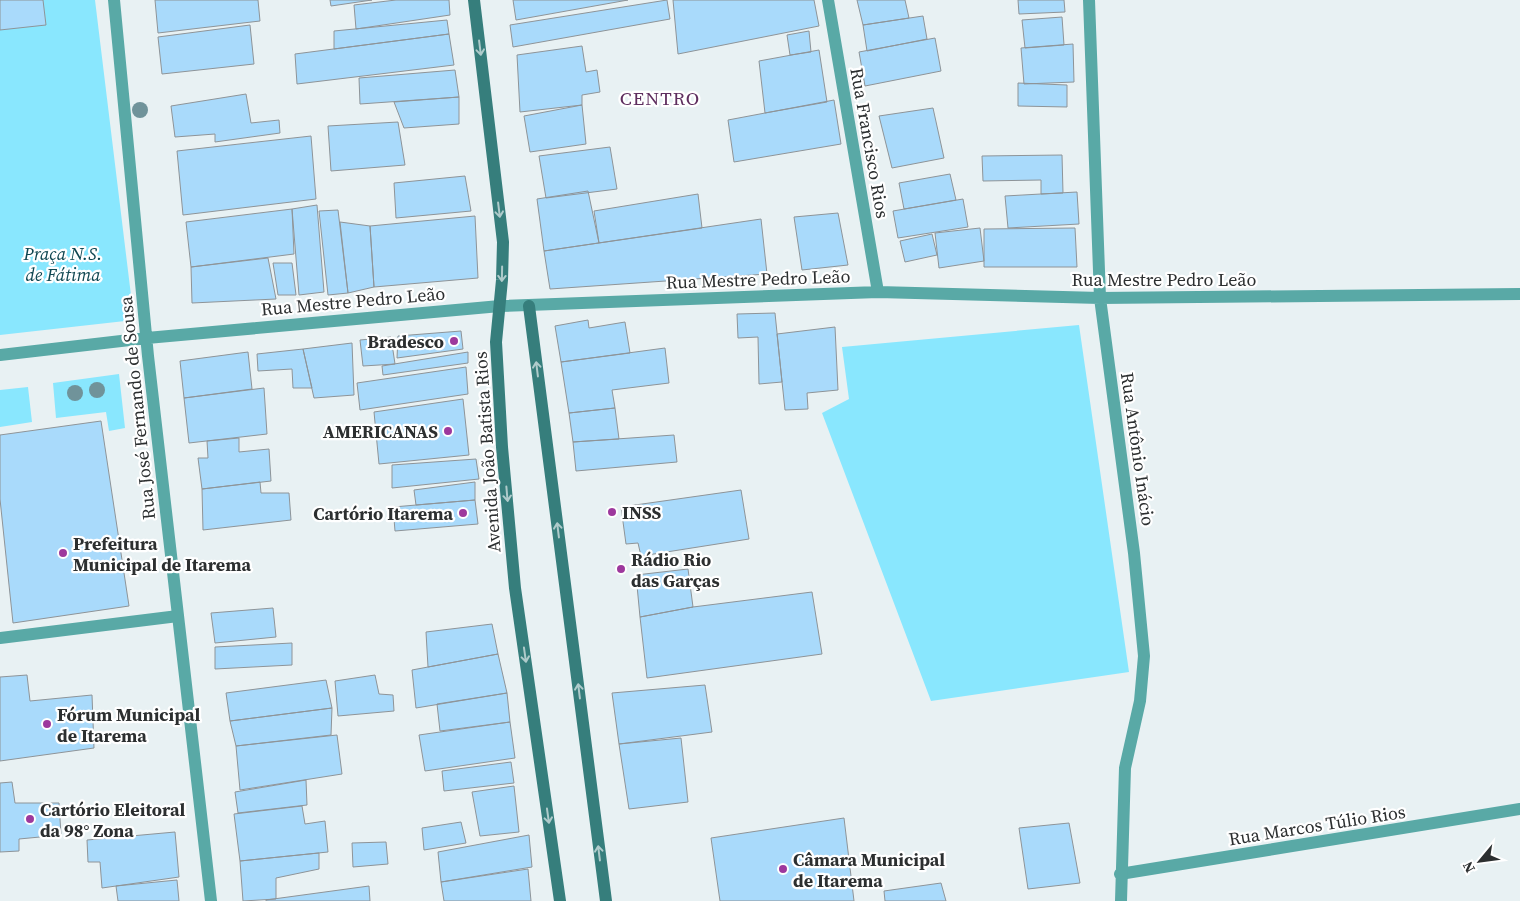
<svg xmlns="http://www.w3.org/2000/svg" width="1520" height="901" viewBox="0 0 1520 901" font-family="'Source Serif 4',serif">
<rect width="100%" height="100%" fill="#e8f1f3"/>
<path fill="#89e7fe" d="M0 0H95L134 320 0 335Z
M1079 325 1129 672 931 701 822 413 849 399 842 347Z
M119 374 125 428 109 431 106 412 56 418 53 383Z
M28 387 32 422 0 427V390Z"/>
<path fill="#a9dafb" stroke="#8e9498" d="M0 0H43L46 25 0 30Z
M155 0H258L260 21 158 33Z
M330 0H372L331 6Z
M396 0H449L450 15 356 29 354 5Z
M513 0H628L516 20Z
M667 0 670 19 513 47 510 25Z
M673 0H814L819 26 678 54Z
M857 0H905L909 18 863 25Z
M1018 0H1064L1065 12 1019 14Z
M923 16 927 39 867 51 863 25Z
M1062 17 1064 45 1025 48 1022 20Z
M447 20 449 34 334 49V31Z
M250 25 254 64 162 74 158 37Z
M809 31 811 52 790 55 787 35Z
M449 34 454 65 297 84 295 54Z
M935 38 941 71 865 86 859 52Z
M1073 44 1074 82 1024 84 1021 48Z
M582 46 586 72 597 70 600 92 582 95V105L520 112 517 55Z
M819 50 827 102 765 113 759 61Z
M455 70 459 97 360 104 359 78Z
M1018 83 1067 85V107L1018 106Z
M246 94 251 123 279 120 280 133 215 142V134L175 137 171 106Z
M459 97V124L404 128 394 102Z
M834 100 841 144 734 162 728 120Z
M582 105 586 144 530 152 524 116Z
M933 108 944 158 892 168 879 116Z
M398 122 405 165 331 171 328 126Z
M311 136 316 199 183 215 177 151Z
M610 147 617 189 546 198 539 156Z
M1062 155 1063 193 1041 194V180L983 181 982 156Z
M950 174 956 200 904 209 899 183Z
M465 176 471 211 396 218 394 183Z
M588 191 599 243 544 251 537 199Z
M1077 192 1079 224 1008 228 1005 196Z
M698 194 702 228 599 243 594 211Z
M963 199 968 227 898 238 893 211Z
M317 205 324 292 299 295 292 209Z
M292 209 294 254 191 267 186 222Z
M338 210 348 293 328 295 319 211Z
M838 213 848 265 802 270 794 217Z
M475 216 478 278 374 287 370 226Z
M761 219 767 274 550 289 544 251Z
M340 222 370 226 374 287 348 293Z
M980 228 984 261 939 268 935 233Z
M1075 228 1077 267H984V229Z
M932 234 937 255 905 262 900 241Z
M268 258 276 299 192 303 191 267Z
M273 263H292L296 295H278Z
M775 313 782 382 759 384 758 337 738 338 737 314Z
M588 320 589 328 625 322 630 353 561 362 555 326Z
M835 327 838 390 807 393 808 409 785 410 777 334Z
M461 331 463 349 397 358 398 336Z
M391 337 395 364 363 366 360 340Z
M352 343 354 395 314 398 303 349Z
M665 348 669 383 612 390 615 408 569 413 561 362Z
M303 349 312 388H293L292 369 258 371 257 354Z
M248 352 252 389 184 398 180 361Z
M468 352V363L383 375 382 366Z
M466 367 468 394 360 410 357 383Z
M264 388 267 434 189 443 184 398Z
M463 399 469 455 379 464 374 412Z
M615 408 619 439 573 442 569 413Z
M101 421 129 606 13 623 0 499V435Z
M674 435 677 462 576 471 573 442Z
M239 438V452L269 449 271 481 202 489 198 458H208L207 441Z
M476 459 479 479 392 488V465Z
M260 482 261 493H289L291 520 203 530 202 489Z
M475 482V500L416 505 414 490Z
M741 490 749 539 641 556 638 543 626 544 621 507Z
M475 500 478 524 395 531 393 507Z
M688 569 693 607 640 617 636 575Z
M812 592 822 654 647 678 640 617 693 607Z
M273 608 276 637 215 643 211 613Z
M492 624 498 654 428 667 426 632Z
M292 643V665L215 669V647Z
M498 654 507 693 416 708 412 670Z
M27 675 30 701 92 695 94 748 0 761V677Z
M375 675 379 694 393 695 394 711 338 716 335 681Z
M326 680 332 708 230 721 226 693Z
M705 685 712 732 619 744 612 693Z
M507 693 510 722 440 731 437 704Z
M332 708 331 735 236 746 230 721Z
M510 722 515 758 425 771 419 735Z
M337 735 342 774 240 790 236 746Z
M681 738 688 802 629 809 619 744Z
M511 762 514 783 444 791 442 771Z
M306 780 307 805 238 813 235 792Z
M12 782 15 803H59L61 835 19 839V851L0 852V783Z
M514 786 519 832 480 836 472 792Z
M302 806 305 824 325 821 328 852 240 861 234 814Z
M844 818 854 901H720L711 838Z
M461 822 466 843 424 850 422 828Z
M1069 823 1080 883 1028 889 1019 828Z
M175 832 179 877 102 888 100 862H88L87 840Z
M529 835 532 867 441 882 438 852Z
M386 842 388 864 353 867 352 843Z
M319 853V869L276 878V899L243 901 240 861Z
M528 869 531 901H444L441 882Z
M177 880 179 901H118L116 886Z
M941 883 946 901H885L884 891Z
M369 886 370 901H266V900Z"/>
<g fill="none" stroke-linecap="round" stroke-linejoin="round">
<path stroke="#59a9a6" stroke-width="12" d="M1120 874 1520 809"/>
<path stroke="#59a9a6" stroke-width="12" d="M114 0 148 356 211 901
M828 0 878 292
M1089 0 1100 298 1134 553 1144 656 1140 701 1125 768 1121 901
M0 355 147 338 500 306 878 292 1100 298 1520 294
M0 638 178 616"/>
<path stroke="#367e7c" stroke-width="12" d="M474 0 503 242 502 280 496 342 502 447 515 588 560 901
M529 306 606 901"/>
</g>
<g fill="#70939a">
<circle cx="140" cy="110" r="8"/>
<circle cx="97" cy="390" r="8"/>
<circle cx="75" cy="393" r="8"/>
</g>
<defs><path id="oneway-shaft" d="M-6 0H5M1.5-3L5.5 0L1.5 3" fill="none" stroke-width="1.6" stroke-linecap="round" stroke-linejoin="round" transform="scale(1.25)"/></defs>
<g stroke="#afcbcb">
<use href="#oneway-shaft" transform="translate(480 48) rotate(83)"/>
<use href="#oneway-shaft" transform="translate(499 210) rotate(83)"/>
<use href="#oneway-shaft" transform="translate(502 274) rotate(91)"/>
<use href="#oneway-shaft" transform="translate(537 369) rotate(-97)"/>
<use href="#oneway-shaft" transform="translate(507 494) rotate(85)"/>
<use href="#oneway-shaft" transform="translate(558 530) rotate(-97)"/>
<use href="#oneway-shaft" transform="translate(525 655) rotate(82)"/>
<use href="#oneway-shaft" transform="translate(579 691) rotate(-97)"/>
<use href="#oneway-shaft" transform="translate(548 816) rotate(82)"/>
<use href="#oneway-shaft" transform="translate(599 853) rotate(-97)"/>
</g>
<g fill="#9d389d" stroke="#fff" stroke-width="2">
<circle cx="454" cy="341" r="5"/>
<circle cx="448" cy="431" r="5"/>
<circle cx="612" cy="512" r="5"/>
<circle cx="463" cy="513" r="5"/>
<circle cx="63" cy="553" r="5"/>
<circle cx="621" cy="569" r="5"/>
<circle cx="47" cy="724" r="5"/>
<circle cx="30" cy="819" r="5"/>
<circle cx="783" cy="869" r="5"/>
</g>
<g text-anchor="middle" dominant-baseline="central" stroke-width="4.5" stroke-linejoin="round" paint-order="stroke">
<g font-size="18" fill="#2c2f30" stroke="#fff">
<text transform="translate(870 143) rotate(80)">Rua Francisco Rios</text>
<text transform="translate(758 279) rotate(-2)">Rua Mestre Pedro Leão</text>
<text x="1164" y="279">Rua Mestre Pedro Leão</text>
<text transform="translate(353 301) rotate(-5)">Rua Mestre Pedro Leão</text>
<text transform="translate(137 408) rotate(-96)">Rua José Fernando de Sousa</text>
<text transform="translate(1138 449) rotate(82)">Rua Antônio Inácio</text>
<text transform="translate(487 452) rotate(-94)">Avenida João Batista Rios</text>
<text transform="translate(1317 825) rotate(-9)">Rua Marcos Túlio Rios</text>
</g>
<g font-size="18" font-style="italic" fill="#0e4651" stroke="#fff">
<text x="63" y="253">Praça N.S.<tspan x="63" dy="21">de Fátima</tspan></text>
</g>
<g font-size="18" font-weight="bold" fill="#2c2f30" stroke="#fff" text-anchor="start">
<text x="444" y="341" text-anchor="end">Bradesco</text>
<text x="438" y="431" text-anchor="end">AMERICANAS</text>
<text x="622" y="512">INSS</text>
<text x="453" y="513" text-anchor="end">Cartório Itarema</text>
<text x="73" y="543">Prefeitura<tspan x="73" dy="21">Municipal de Itarema</tspan></text>
<text x="631" y="559">Rádio Rio<tspan x="631" dy="21">das Garças</tspan></text>
<text x="57" y="714">Fórum Municipal<tspan x="57" dy="21">de Itarema</tspan></text>
<text x="40" y="809">Cartório Eleitoral<tspan x="40" dy="21">da 98° Zona</tspan></text>
<text x="793" y="859">Câmara Municipal<tspan x="793" dy="21">de Itarema</tspan></text>
</g>
<g font-size="19" letter-spacing="1" fill="#5e2d5e" stroke="#fff">
<text x="660" y="98">CENTRO</text>
</g>
</g>
<g transform="translate(1480 861) rotate(241)" stroke="#ffffff" stroke-width="4" paint-order="stroke">
<path d="M0-4L9 19L0 12L-9 19Z" fill="#2c2f30"/>
<text y="-8" font-size="14" font-weight="bold" text-anchor="middle" fill="#2c2f30">N</text>
</g>
</svg>
